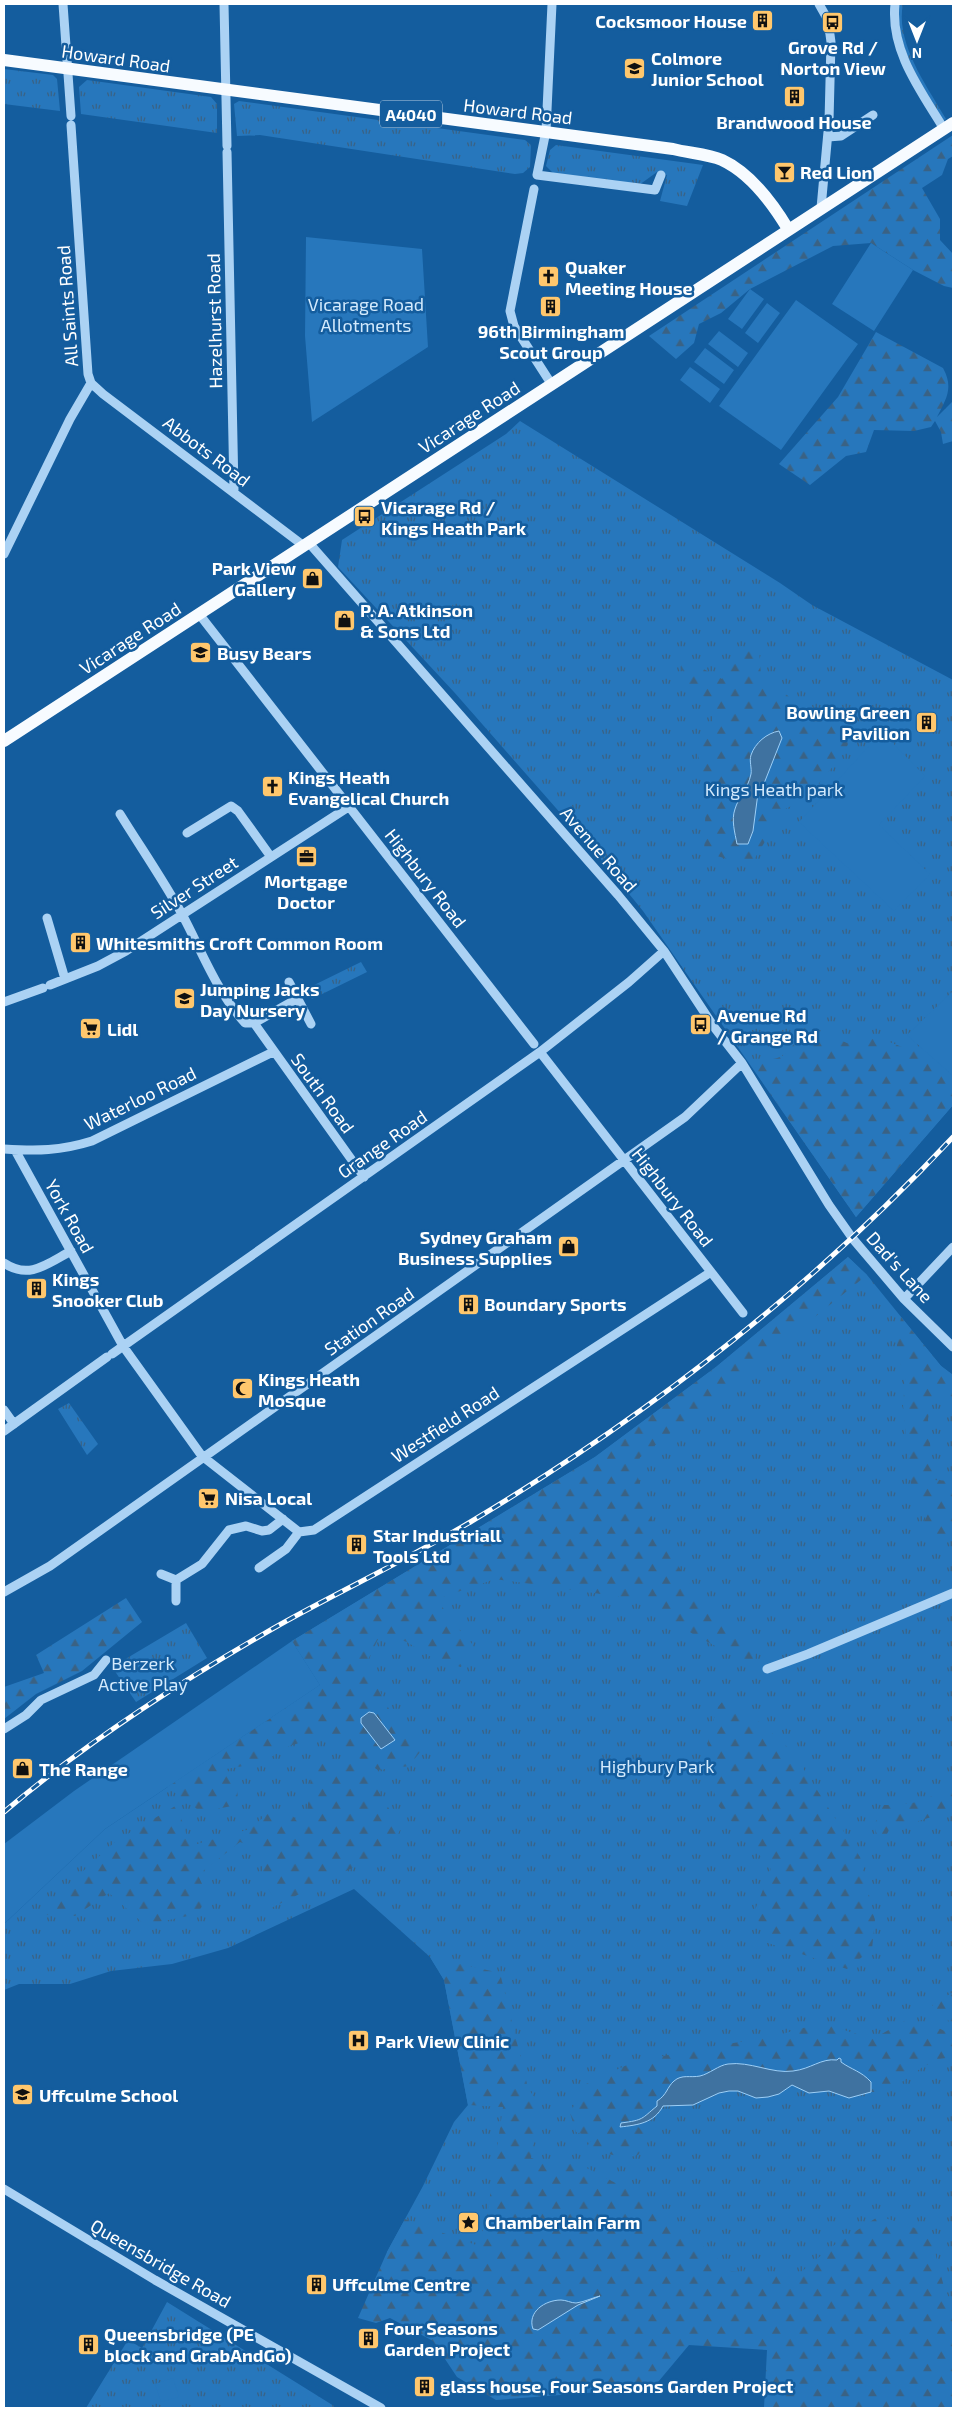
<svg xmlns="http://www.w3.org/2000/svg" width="957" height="2412" viewBox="0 0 957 2412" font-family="'Exo 2',sans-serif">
<defs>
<pattern id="grass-tufts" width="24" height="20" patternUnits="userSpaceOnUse" patternTransform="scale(1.25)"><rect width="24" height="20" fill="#2777bc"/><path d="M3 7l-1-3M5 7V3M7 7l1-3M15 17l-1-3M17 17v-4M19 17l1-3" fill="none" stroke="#3a6284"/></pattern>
<pattern id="forest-firs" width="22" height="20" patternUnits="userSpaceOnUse" patternTransform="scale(1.25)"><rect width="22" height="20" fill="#2777bc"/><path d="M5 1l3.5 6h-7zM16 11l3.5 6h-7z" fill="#3a6284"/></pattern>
</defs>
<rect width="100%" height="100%" fill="#145d9e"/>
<path fill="url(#grass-tufts)" d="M899 4H903C895 43 927 86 946 119L942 121C923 86 894 45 899 4Z
M4 69 53 75 57 79 60 111 4 104Z
M87 80 211 97 217 104V133L81 114 79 87Z
M239 101 525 140 531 145 530 167 523 173 515 174 260 135 237 136 234 104Z
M556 145 703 165 687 206 660 201 667 175 657 172 639 185 553 173 546 166 550 150Z
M520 421 780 583 812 605 953 680V1105L856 1217 643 911 599 857 454 692 338 567 342 540 506 434Z
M361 962 367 972 312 999 306 989Z
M848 1257 867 1275 941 1366 953 1375V2408L797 2347 387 2252 423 2186 454 2122 468 2105 444 1980 430 1957 354 1889 228 1948 172 1964 111 1971 70 1984H19L4 1990V1924L105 1829 320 1685 292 1641 595 1457 716 1367Z
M69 1403 98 1444 87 1455 58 1409Z
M186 1623 207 1658 136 1702 112 1667Z
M167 2302 334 2406 333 2408H86L128 2340 142 2348Z"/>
<path fill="url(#forest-firs)" d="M953 135V156L948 159 942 175 922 188 940 219V240L953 254V288L944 286 913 270 871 243 833 246 750 289 721 313 699 324 694 343 676 359 649 336Z
M876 332 943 368C954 388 946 399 937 417L953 401V441L943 444 941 432 935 421 931 427 914 431 874 430 866 452 846 456 810 485 779 464 838 397Z
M741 646 750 650 759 649 761 676 765 682 781 690 794 701 799 719 815 720 819 714H829L845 708 858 722 844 753 806 799 785 809 750 866 704 852 706 795 698 753 712 723V706L709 699C692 692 686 683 681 666L685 659 722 679Z
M807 1026 847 1043 879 1038 910 1050 928 1053 953 1076V1105L856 1217 755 1071C767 1054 773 1063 785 1054 795 1047 797 1033 807 1026Z
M848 1257 867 1275 633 1463 655 1528 695 1593 756 1645 755 1665 745 1662 693 1634 636 1599 495 1579 440 1598 445 1614 473 1645 461 1667 436 1660 407 1642 381 1633 366 1664 390 1711 424 1747 409 1766 378 1770 323 1736 289 1746 261 1763 226 1769 238 1785 237 1805 201 1812 167 1787 320 1685 292 1641 595 1457 716 1367Z
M901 1317 941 1366 953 1375V1399L933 1391 928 1419 933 1480 953 1481V1538L934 1542 920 1530 930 1510 912 1496 903 1405 906 1369 895 1359Z
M126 1598 142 1622 82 1671 36 1694 4 1719V1687L44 1673 36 1655Z
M726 1697 757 1720 792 1751 860 1857 875 1920 872 1949 847 1969 765 1942 755 1910 771 1869 717 1804 709 1770 708 1736 718 1707Z
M326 1758 347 1760 365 1770 401 1828 391 1849 267 1910 274 1898 265 1884 261 1850 240 1842 198 1875 208 1897 197 1914 145 1925 109 1893 75 1916 36 1914 116 1841 177 1805 190 1846 250 1829 272 1810 289 1811 305 1832 312 1767Z
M953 1783V1804L938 1815 889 1830 881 1846 874 1826 882 1805C914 1806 928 1800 953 1783Z
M430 1957 500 1973 528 2088 540 2106 531 2158 575 2162 656 2204 731 2271 794 2278 830 2248 879 2216 930 2233 944 2287 953 2307V2408H764L767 2350 689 2345 653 2388 496 2400 457 2377 433 2341 390 2318 376 2323 358 2318 387 2252 405 2219 476 2245 486 2223 503 2107 468 2105 444 1980Z
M953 1992V2024L930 2007Z
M906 2020 930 2024 953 2035V2057L940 2059 924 2066 888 2092H871V2082L863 2073 849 2068 837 2060 826 2059 813 2067 793 2071H778L762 2068 711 2071 699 2076H683L673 2081 668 2091 657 2101V2106L648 2117 621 2127 636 2125 650 2138 638 2155 627 2158 585 2149 593 2138 576 2132 570 2113 586 2084 629 2064 681 2052 775 2036 821 2023 873 2039Z"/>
<path fill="#2777bc" d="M306 237 422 249 428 347 312 422 305 336Z
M871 243 913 270 874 331 832 304Z
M750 289 764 299 742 329 728 319Z
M796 300 858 344 781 450 719 406Z
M767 303 780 313 758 343 745 333Z
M719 331 748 353 738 367 708 344Z
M705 348 734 370 724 384 694 362Z
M690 367 720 389 710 403 680 380Z
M882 732 925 776 879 825 930 874 894 911 799 822Z
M953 991V1076L907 1035Z
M292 1641 320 1685 105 1829 4 1924V1844L74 1791Z
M173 2378 179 2397 161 2402 155 2384Z"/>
<path fill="#3f72a0" stroke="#9dcff7" d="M779 731 782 738 765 781 758 793 753 831 748 844H737C735 833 731 820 735 809 738 798 748 789 751 774 752 768 749 761 751 755 755 743 767 733 779 731Z
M369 1712 374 1713 395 1740 381 1749 361 1723V1718Z
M839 2058 841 2059V2062C852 2070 861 2071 871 2082V2092L849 2098 829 2091 809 2093 792 2085 779 2094 768 2097 756 2098 738 2091H729L719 2093 693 2105 663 2106C654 2123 638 2125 620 2127L621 2123C644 2120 641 2119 657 2106V2101C667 2095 667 2087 674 2081 682 2074 690 2078 700 2076 709 2074 719 2065 728 2064 750 2061 772 2074 793 2071 811 2069 821 2058 837 2060Z
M600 2296 578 2305 538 2330 533 2329C527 2312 545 2300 561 2300 566 2300 571 2303 576 2303 584 2302 592 2298 600 2296Z"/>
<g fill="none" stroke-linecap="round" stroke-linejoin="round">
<path stroke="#abd2f4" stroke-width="9" d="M63 4 71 116
M224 4 227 146
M552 4 546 131 537 175 655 190 661 175
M819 4 828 20 831 42 829 121 821 208
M895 4C890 51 921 91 944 129
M71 125 88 374 91 383 103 394 304 546
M828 137 841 136 873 115
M227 152 234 490
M534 189 510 311 514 326 552 385
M309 543 618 895 664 951 714 1027 742 1063 829 1205 853 1239 904 1299 953 1347
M4 554 70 419 91 383
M199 614 534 1044
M120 814C141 848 164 881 183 916 202 952 217 992 245 1023H254L297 999
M187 833 231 806 238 811 271 857
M47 918 65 979
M289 982 311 1024
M50 985 98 966 126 951 350 806
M4 1002 43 988
M254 1023 364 1177
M540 1052 743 1313
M4 1149C37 1151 60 1151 92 1141L273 1052
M15 1150 123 1346 202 1456 299 1532 314 1530 711 1272
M4 1263C29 1280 47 1264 71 1251
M904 1299 953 1247
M112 1354 540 1052 629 982 664 951
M4 1410 14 1424
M4 1431 107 1357
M259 1568 286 1549 299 1532
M161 1574 176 1580V1601
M176 1580 202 1564 229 1530 246 1526 262 1531 269 1530 283 1519
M4 1592 50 1566 685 1117 742 1063
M767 1669 808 1654 953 1593
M4 1729 26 1715 41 1700 94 1675 106 1660
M4 2189 155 2280 381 2408"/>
<path stroke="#f7fbff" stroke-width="12" d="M4 60 673 149C688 153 708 154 722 160 750 173 773 204 788 229
M4 741 953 123"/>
<defs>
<path id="rail" d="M4 1812C89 1740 184 1679 281 1624 344 1589 410 1558 472 1521 649 1415 813 1287 953 1137"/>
</defs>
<use href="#rail" stroke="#fff" stroke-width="5"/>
<use href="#rail" stroke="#145d9e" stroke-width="3" stroke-dasharray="9" stroke-linecap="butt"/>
</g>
<defs>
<symbol id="building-square" viewBox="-11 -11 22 22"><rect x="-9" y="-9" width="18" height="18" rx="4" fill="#ffc76d" stroke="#145d9e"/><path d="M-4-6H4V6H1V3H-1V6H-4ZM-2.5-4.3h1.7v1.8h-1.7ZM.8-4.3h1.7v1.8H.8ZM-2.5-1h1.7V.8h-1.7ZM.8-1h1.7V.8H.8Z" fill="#111"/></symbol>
<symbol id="bus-square" viewBox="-11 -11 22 22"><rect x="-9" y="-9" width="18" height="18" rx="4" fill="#ffc76d" stroke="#145d9e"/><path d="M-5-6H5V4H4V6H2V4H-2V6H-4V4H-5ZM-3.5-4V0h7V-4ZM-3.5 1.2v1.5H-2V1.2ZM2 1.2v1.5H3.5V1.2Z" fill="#111"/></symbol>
<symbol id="school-square" viewBox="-11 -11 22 22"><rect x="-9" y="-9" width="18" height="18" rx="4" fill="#ffc76d" stroke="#145d9e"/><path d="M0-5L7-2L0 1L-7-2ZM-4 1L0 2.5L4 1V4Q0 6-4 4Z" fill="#111"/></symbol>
<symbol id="bar-square" viewBox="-11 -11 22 22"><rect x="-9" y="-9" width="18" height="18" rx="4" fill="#ffc76d" stroke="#145d9e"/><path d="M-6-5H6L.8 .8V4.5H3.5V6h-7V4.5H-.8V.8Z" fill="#111"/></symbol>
<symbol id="church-square" viewBox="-11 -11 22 22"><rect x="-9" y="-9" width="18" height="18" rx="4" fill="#ffc76d" stroke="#145d9e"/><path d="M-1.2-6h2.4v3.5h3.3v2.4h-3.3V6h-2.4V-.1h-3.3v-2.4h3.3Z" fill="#111"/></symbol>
<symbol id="shop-square" viewBox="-11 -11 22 22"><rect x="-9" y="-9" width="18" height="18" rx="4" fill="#ffc76d" stroke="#145d9e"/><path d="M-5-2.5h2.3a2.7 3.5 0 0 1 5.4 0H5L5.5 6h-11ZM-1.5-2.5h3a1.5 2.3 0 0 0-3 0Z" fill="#111"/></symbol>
<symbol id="office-square" viewBox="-11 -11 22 22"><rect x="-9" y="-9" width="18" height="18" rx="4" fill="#ffc76d" stroke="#145d9e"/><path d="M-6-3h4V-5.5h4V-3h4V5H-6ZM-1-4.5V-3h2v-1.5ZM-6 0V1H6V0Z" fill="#111"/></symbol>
<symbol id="supermarket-square" viewBox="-11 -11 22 22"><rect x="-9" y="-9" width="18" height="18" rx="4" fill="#ffc76d" stroke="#145d9e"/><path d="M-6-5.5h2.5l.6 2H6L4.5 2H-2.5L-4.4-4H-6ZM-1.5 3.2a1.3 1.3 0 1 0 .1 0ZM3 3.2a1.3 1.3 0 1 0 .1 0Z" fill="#111"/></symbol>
<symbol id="mosque-square" viewBox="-11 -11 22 22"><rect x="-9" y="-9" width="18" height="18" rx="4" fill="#ffc76d" stroke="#145d9e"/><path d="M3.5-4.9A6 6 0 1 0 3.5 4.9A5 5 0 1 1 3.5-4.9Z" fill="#111"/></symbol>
<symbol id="hospital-square" viewBox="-11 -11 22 22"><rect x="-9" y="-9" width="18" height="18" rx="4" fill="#ffc76d" stroke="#145d9e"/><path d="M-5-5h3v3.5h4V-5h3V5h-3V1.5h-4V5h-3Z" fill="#111"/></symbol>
<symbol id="sight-square" viewBox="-11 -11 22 22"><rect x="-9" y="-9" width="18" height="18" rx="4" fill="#ffc76d" stroke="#145d9e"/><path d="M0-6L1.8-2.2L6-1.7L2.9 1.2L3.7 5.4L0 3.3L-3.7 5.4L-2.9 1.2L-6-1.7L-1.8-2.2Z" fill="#111"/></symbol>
</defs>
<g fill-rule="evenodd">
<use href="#building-square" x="750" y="8" width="25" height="25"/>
<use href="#bus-square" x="820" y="10" width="25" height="25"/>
<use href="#school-square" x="622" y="56" width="25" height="25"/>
<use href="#building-square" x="782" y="84" width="25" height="25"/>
<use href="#bar-square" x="772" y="160" width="25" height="25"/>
<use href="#church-square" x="536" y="264" width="25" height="25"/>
<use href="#building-square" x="538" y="294" width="25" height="25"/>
<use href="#bus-square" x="352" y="504" width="25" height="25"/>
<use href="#shop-square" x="300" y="566" width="25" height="25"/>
<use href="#shop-square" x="332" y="608" width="25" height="25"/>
<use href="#school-square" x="188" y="640" width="25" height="25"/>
<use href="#building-square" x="914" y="710" width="25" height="25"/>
<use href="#church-square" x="260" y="774" width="25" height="25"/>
<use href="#office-square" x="294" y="844" width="25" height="25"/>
<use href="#building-square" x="68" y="930" width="25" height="25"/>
<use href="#school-square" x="172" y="986" width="25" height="25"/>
<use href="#bus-square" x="688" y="1012" width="25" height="25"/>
<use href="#supermarket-square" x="78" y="1016" width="25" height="25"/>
<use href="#shop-square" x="556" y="1234" width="25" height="25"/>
<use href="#building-square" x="24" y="1276" width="25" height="25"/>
<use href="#building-square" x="456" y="1292" width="25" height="25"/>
<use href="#mosque-square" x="230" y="1376" width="25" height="25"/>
<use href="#supermarket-square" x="196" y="1486" width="25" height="25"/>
<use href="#building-square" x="344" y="1532" width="25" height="25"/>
<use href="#shop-square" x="10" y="1756" width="25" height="25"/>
<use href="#hospital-square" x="346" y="2028" width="25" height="25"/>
<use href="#school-square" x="10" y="2082" width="25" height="25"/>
<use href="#sight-square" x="456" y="2210" width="25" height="25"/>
<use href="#building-square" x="304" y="2272" width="25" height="25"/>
<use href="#building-square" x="356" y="2326" width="25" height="25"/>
<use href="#building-square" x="76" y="2332" width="25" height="25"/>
<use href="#building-square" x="412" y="2374" width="25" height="25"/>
</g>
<g text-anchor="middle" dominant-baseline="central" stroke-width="5" stroke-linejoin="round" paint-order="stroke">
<rect fill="#145d9e" stroke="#b8cee2" stroke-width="1" x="380" y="100.5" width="62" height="27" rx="4"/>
<g font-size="16" font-weight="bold" fill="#fff">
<text x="411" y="114">A4040</text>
</g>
<g font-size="18" font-weight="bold" fill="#fff" stroke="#145d9e" text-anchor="start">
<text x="747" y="21" text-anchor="end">Cocksmoor House</text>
<text x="833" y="47" text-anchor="middle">Grove Rd /<tspan x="833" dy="21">Norton View</tspan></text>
<text x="651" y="58">Colmore<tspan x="651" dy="21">Junior School</tspan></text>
<text x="794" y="122" text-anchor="middle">Brandwood House</text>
<text x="800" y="172">Red Lion</text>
<text x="565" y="267">Quaker<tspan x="565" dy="21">Meeting House</tspan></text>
<text x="551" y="331" text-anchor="middle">96th Birmingham<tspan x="551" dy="21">Scout Group</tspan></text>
<text x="381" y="507">Vicarage Rd /<tspan x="381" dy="21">Kings Heath Park</tspan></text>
<text x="296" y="568" text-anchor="end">Park View<tspan x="296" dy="21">Gallery</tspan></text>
<text x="360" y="610">P. A. Atkinson<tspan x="360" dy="21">&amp; Sons Ltd</tspan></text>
<text x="217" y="653">Busy Bears</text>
<text x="910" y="712" text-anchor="end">Bowling Green<tspan x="910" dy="21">Pavilion</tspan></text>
<text x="288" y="777">Kings Heath<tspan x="288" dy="21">Evangelical Church</tspan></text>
<text x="306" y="881" text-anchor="middle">Mortgage<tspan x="306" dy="21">Doctor</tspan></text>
<text x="96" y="943">Whitesmiths Croft Common Room</text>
<text x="200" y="989">Jumping Jacks<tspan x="200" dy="21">Day Nursery</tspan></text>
<text x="717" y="1015">Avenue Rd<tspan x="717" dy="21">/ Grange Rd</tspan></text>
<text x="107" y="1029">Lidl</text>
<text x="552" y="1237" text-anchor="end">Sydney Graham<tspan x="552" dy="21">Business Supplies</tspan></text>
<text x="52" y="1279">Kings<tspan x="52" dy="21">Snooker Club</tspan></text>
<text x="484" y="1304">Boundary Sports</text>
<text x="258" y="1379">Kings Heath<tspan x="258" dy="21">Mosque</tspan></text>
<text x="225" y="1498">Nisa Local</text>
<text x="373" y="1535">Star Industriall<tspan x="373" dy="21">Tools Ltd</tspan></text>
<text x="39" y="1769">The Range</text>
<text x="375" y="2041">Park View Clinic</text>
<text x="39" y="2095">Uffculme School</text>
<text x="485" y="2222">Chamberlain Farm</text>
<text x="332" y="2284">Uffculme Centre</text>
<text x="384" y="2328">Four Seasons<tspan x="384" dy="21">Garden Project</tspan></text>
<text x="104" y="2334">Queensbridge (PE<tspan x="104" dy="21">block and GrabAndGo)</tspan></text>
<text x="440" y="2386">glass house, Four Seasons Garden Project</text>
</g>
<g font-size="18" fill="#fff" stroke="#145d9e">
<text transform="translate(116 58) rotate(8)">Howard Road</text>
<text transform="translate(518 111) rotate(7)">Howard Road</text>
<text transform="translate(67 306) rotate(-94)">All Saints Road</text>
<text transform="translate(214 321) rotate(-91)">Hazelhurst Road</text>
<text transform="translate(469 417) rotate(-33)">Vicarage Road</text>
<text transform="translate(207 451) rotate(37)">Abbots Road</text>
<text transform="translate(130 638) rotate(-33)">Vicarage Road</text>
<text transform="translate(599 849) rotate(49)">Avenue Road</text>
<text transform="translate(426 878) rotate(52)">Highbury Road</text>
<text transform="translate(194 887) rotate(-33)">Silver Street</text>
<text transform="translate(323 1093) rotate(54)">South Road</text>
<text transform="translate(140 1098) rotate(-26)">Waterloo Road</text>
<text transform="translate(382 1144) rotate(-35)">Grange Road</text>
<text transform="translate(673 1197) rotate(52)">Highbury Road</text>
<text transform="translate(70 1216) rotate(61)">York Road</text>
<text transform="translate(900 1267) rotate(48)">Dad's Lane</text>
<text transform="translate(369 1321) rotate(-35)">Station Road</text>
<text transform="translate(445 1424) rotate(-33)">Westfield Road</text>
<text transform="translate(161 2263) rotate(30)">Queensbridge Road</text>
</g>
<g font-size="18" fill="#d3eafd" stroke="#145d9e">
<text x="366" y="304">Vicarage Road<tspan x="366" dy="21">Allotments</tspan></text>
<text x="774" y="789">Kings Heath park</text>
<text x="143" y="1663">Berzerk<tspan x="143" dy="21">Active Play</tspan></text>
<text x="657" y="1766">Highbury Park</text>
</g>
</g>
<rect width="957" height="2412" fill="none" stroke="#ffffff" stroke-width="10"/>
<g transform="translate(917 40) rotate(180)" stroke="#145d9e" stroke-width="4" paint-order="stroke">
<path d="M0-4L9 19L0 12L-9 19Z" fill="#ffffff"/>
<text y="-8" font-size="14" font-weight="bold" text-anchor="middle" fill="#ffffff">N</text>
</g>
</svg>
